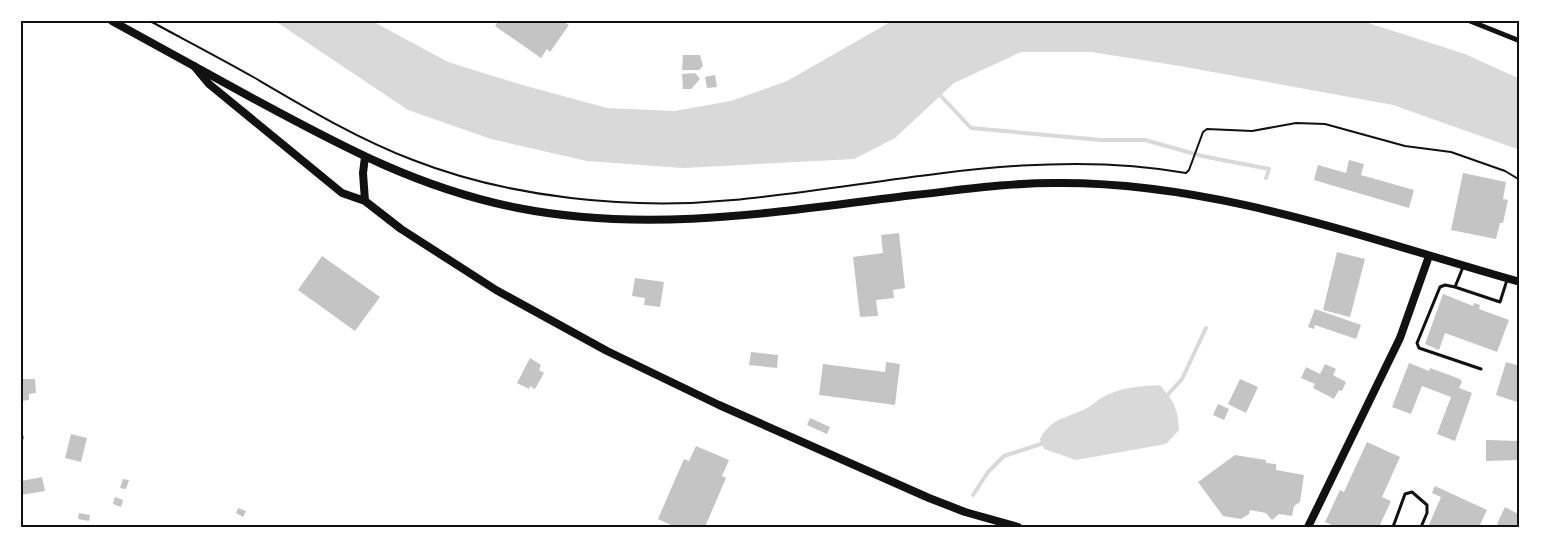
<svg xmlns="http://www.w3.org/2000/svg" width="1541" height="548" viewBox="0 0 1541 548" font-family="'Titillium Web',sans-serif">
<rect width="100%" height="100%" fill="#fff"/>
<path fill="#d9d9d9" d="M275 21H372L448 62 519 84 607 108 674 111 731 101 787 81 892 21H1362L1465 54 1520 79V150L1393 105 1180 66 1091 52H1021L954 83 895 138 854 159 683 168 587 161 491 139 408 110Z
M1160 385C1174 403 1178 407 1179 430L1166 444 1076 460 1044 449 1040 439C1050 420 1062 419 1081 411 1091 407 1099 398 1109 394 1125 387 1142 386 1160 385Z"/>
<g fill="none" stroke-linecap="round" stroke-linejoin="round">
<path stroke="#d9d9d9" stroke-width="4" d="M939 94 971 128 1101 140H1145L1202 156 1269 169 1266 178
M1164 399 1182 379 1206 328
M973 495 988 472 1004 456 1041 444 1043 441"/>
</g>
<path fill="#c4c4c4" d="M498 21H562L569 25 550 52 547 49 541 58 495 26Z
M683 55H700L703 66 699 70H682Z
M695 73 700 79 691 89H683L682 74Z
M715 75 717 87 707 88 705 77Z
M1349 160 1364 164 1361 175 1414 190 1409 208 1314 180 1318 165 1346 173Z
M1463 173 1506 182 1503 199 1508 200 1503 223H1500L1496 239 1451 230Z
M899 233 905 288 893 290 894 298 876 300 878 316 860 317 853 257 883 253 881 235Z
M1337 252 1365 259 1350 317 1323 310Z
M322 256 380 297 355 331 298 290Z
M635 278 664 282 660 307 644 305 645 298 632 296Z
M1443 294 1473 306 1474 303 1480 305 1479 309 1509 320 1497 352 1445 333 1439 350 1425 344Z
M1315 309 1361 325 1356 339 1315 325 1314 329 1308 327Z
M751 352 778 355 777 368 749 365Z
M530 358 541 365 539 370 544 373 535 389 530 386 529 389 517 383Z
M886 362 900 364 895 405 819 395 823 364 885 372Z
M1506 362 1520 366V403L1496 395Z
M1409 363 1429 371 1430 368 1460 379 1462 382 1459 388 1472 393 1455 441 1437 434 1451 397 1422 386 1411 414 1392 407Z
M1325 364 1336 369 1333 375 1346 382 1342 391 1339 390 1334 399 1313 388 1315 384 1301 378 1306 367 1320 374Z
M23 379H35L36 393 29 394V400L21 401V383H23Z
M1240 379 1258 387 1246 413 1228 404Z
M1218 404 1229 409 1224 420 1213 415Z
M810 418 830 427 827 434 807 425Z
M71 434 87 438 81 462 65 458Z
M1486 440 1520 441V460L1486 461Z
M1367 442 1400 457 1382 497 1391 501 1379 527 1374 525 1373 527H1336L1325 522 1340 490 1344 492Z
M696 446 729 460 722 476 726 478 705 527H675L658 519 684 459 689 461Z
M1235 455 1266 460V463L1276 464V470L1304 475 1300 502 1294 506 1292 516 1279 514 1272 520 1266 513 1250 510 1249 514 1241 519 1223 516 1198 482Z
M42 477 45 491 21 495V481Z
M123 479 129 480 126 489 120 488Z
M1435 486 1487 510 1479 527H1428L1441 497 1432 493Z
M115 497 123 500 121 507 113 504Z
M1505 507 1520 515V527H1502L1497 524Z
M238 508 246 511 243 517 236 513Z
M79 513 90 515 89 521 78 519Z"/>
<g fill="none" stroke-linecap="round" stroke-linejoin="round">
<path stroke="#111" stroke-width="2" d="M150 21C185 40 220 58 255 78 306 108 358 139 413 160 510 198 630 210 733 200 882 186 1036 146 1186 173L1189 170 1203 132 1207 129 1252 131 1296 123 1325 124 1405 146 1451 152 1505 171 1520 180"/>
<path stroke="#111" stroke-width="3" d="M1463 267 1455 287 1500 302 1507 280
M1455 287 1445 285 1440 287 1417 343 1419 348 1481 369
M1393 527 1405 494 1412 492 1427 505V513L1421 527"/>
<path stroke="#111" stroke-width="5" d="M1470 21 1520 41
M21 437V438"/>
<path stroke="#111" stroke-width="8" d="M194 66 209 84 342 193 365 201 401 229 496 290 607 351 719 405 929 498 965 512 1018 527
M365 157 363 173 365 201
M1308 527 1400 338 1429 256"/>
<path stroke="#111" stroke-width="8" d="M112 21C159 47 207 73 254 99 341 146 420 189 518 208 650 234 783 211 914 195 961 190 1007 183 1054 183 1214 181 1367 239 1520 282"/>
</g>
<rect width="1541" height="548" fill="none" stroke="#ffffff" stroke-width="45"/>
<rect x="22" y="22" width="1496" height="504" fill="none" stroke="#111" stroke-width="2"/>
</svg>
